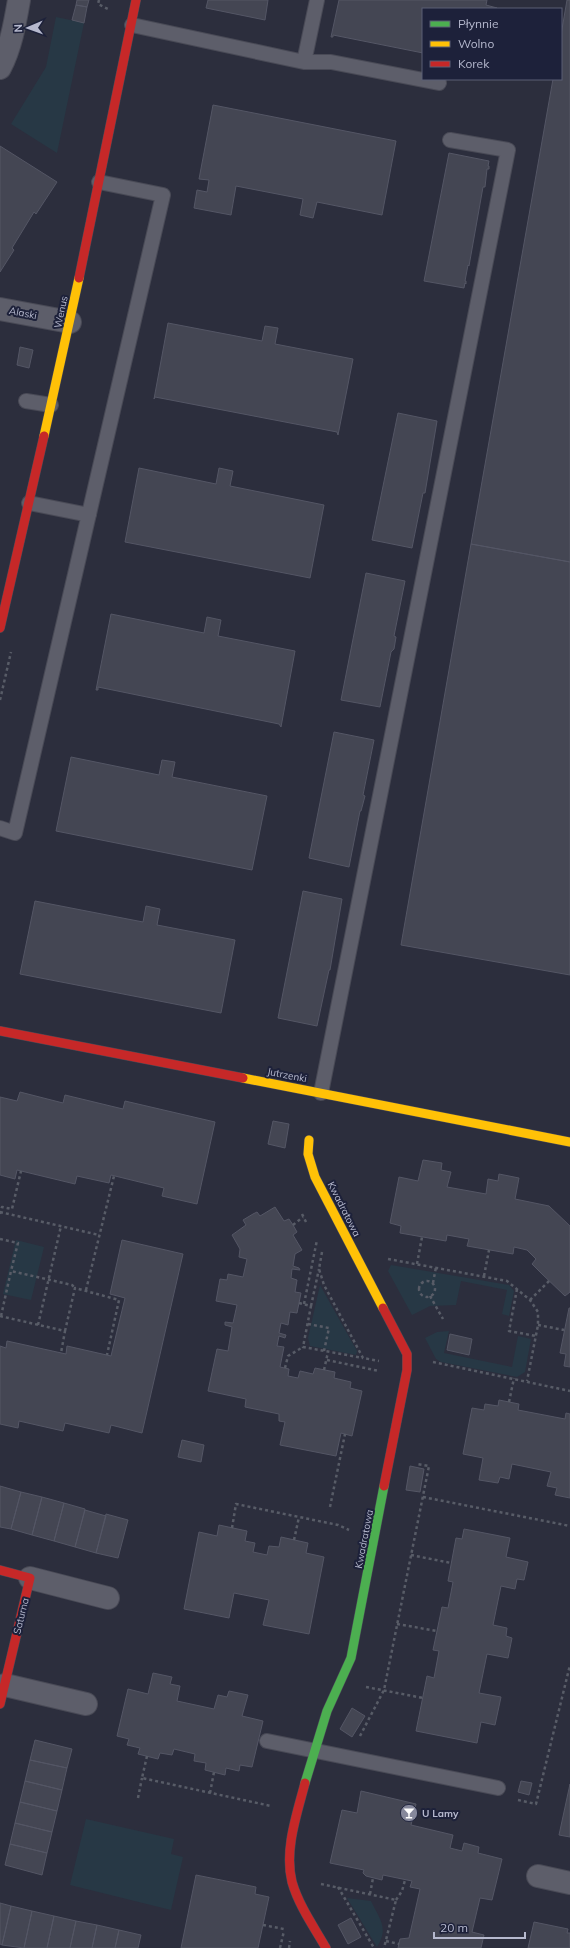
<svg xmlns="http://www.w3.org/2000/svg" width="570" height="1948" viewBox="0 0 570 1948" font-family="Mulish,sans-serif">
<rect width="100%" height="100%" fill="#2c2e3d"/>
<path fill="#273845" d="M56 17 84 23 57 153 11 124 46 67Z
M16 1240 44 1247 31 1300 3 1294Z
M391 1265 509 1285 514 1291 509 1316 502 1314 507 1290 461 1281 456 1305 430 1306 412 1315 388 1271Z
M320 1285 357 1351 356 1355 310 1346 308 1338Z
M449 1331 444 1353 512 1367 518 1336 531 1339 525 1372 517 1377 441 1362 436 1359 425 1338 437 1332Z
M86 1819 174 1839 171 1854 183 1857 171 1910 70 1885Z
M347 1898 371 1901C380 1920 389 1928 377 1947Z"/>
<path fill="#444653" stroke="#545665" d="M77 0H89L87 7 76 5Z
M208 0H268L265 20 206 8Z
M339 0H487L486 5 497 8 423 9V53L333 35V37H331Z
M567 0H570V562L471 544 553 79H561V35Z
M76 5 87 7 84 23 72 20Z
M213 105 396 141 382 215 317 202 313 218 300 215 303 199 236 186 231 215 194 208 197 190 207 192 209 180 199 179Z
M0 146 57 182 36 214 34 212 12 248 14 250 0 272Z
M449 153 489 161 488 166H489V169H487L485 187H483L469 266 468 265 465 281H466V284L465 283 464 288 424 281Z
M168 323 262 341 265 326 278 328 275 344 353 359 338 435 337 432 155 397 154 399Z
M20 347 33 350 29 368 17 365Z
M398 413 437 421 425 493H423L412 548 372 540Z
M139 468 216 484 219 468 233 471 230 486 324 505 310 578 125 542Z
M471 544 570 562V975L401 945Z
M366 573 405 581 394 636 396 637 394 649 391 652 380 707 341 700Z
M111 614 204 633 207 617 221 620 218 636 295 651 281 727 279 724 98 687V690H96Z
M334 732 374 740 363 795 365 796 361 811H360L349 867 309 858Z
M71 757 159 775 162 760 175 762 172 777 267 796 252 870 56 831Z
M303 891 342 899 330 970H329L317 1026 278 1018Z
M35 901 143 922 146 906 160 909 157 925 235 940 221 1013 20 974Z
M20 1092 63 1103 65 1095 123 1109 125 1101 215 1122 197 1204 162 1196 164 1188 111 1175 109 1183 77 1176 75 1184 17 1170 15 1179 0 1175V1097L17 1101Z
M273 1121 289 1124 285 1148 268 1144Z
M423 1160 442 1163 441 1170 451 1172 447 1187 486 1194 488 1179 498 1181 499 1174 519 1178 515 1199 549 1206 570 1226V1292L565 1296 541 1273 532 1264 536 1259 527 1250 514 1247 513 1254 467 1246 469 1239 447 1235 446 1241 400 1233 401 1226 390 1223 399 1177 418 1181Z
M275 1207 284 1221 289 1219 293 1225 297 1232 293 1235 302 1250 295 1254 293 1266 299 1268 300 1270 292 1269 291 1278 297 1280 295 1292 301 1293 297 1313 290 1312 288 1325 281 1323 279 1333 286 1335 285 1338 279 1336 277 1346 284 1347 280 1367 289 1369 288 1376 298 1378 300 1371 313 1374 315 1368 335 1372 334 1378 351 1382 350 1388 362 1391 352 1436 341 1433 336 1456 280 1445 285 1422 279 1421V1414L245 1407 246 1399 208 1391 217 1349 228 1351 232 1327 225 1325V1322L233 1323 237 1305 216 1301 220 1279 227 1280 228 1274 243 1277 247 1259 239 1257 240 1249 232 1235 246 1225 243 1220 253 1214 257 1212 260 1216Z
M122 1240 183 1254 142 1433 111 1425 109 1433 65 1423 63 1431 19 1421 18 1428 0 1424V1346L6 1348 7 1341 66 1354 67 1346 111 1356 125 1298 110 1294Z
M569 1308H570V1367L564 1366 566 1354 560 1353Z
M450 1334 472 1339 469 1355 447 1350Z
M499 1400 519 1404 518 1410 565 1419 566 1413 570 1414V1498L555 1495 557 1488 547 1486 551 1472 512 1464 509 1479 500 1477 498 1483 479 1480 483 1458 463 1454 472 1408 484 1410 485 1404 498 1406Z
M182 1440 204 1445 201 1462 178 1457Z
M410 1466 424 1469 420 1492 406 1490Z
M0 1486 21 1492 11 1529 0 1527Z
M21 1492 42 1497 32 1535 11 1529Z
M42 1497 64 1503 54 1541 32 1535Z
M64 1503 85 1509 75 1547 54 1541Z
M85 1510 106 1516 96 1553 75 1547Z
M106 1514 128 1520 118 1558 96 1553Z
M219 1525 247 1531 245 1541 255 1543 253 1552 267 1555 269 1546 279 1547 281 1537 308 1543 306 1553 324 1557 309 1634 263 1625 269 1600 234 1593 229 1618 184 1609 199 1532 217 1536Z
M464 1529 510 1538 506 1557 528 1562 524 1580 517 1579 515 1589 501 1586 493 1625 507 1628 506 1636 512 1638 508 1658 487 1654 479 1693 501 1697 495 1725 481 1722 477 1743 416 1731 427 1676 434 1678 439 1651 433 1650 437 1631 442 1607 448 1608 453 1582 448 1581 456 1538 462 1539Z
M153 1673 172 1677 170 1684 180 1686 177 1701 214 1709 218 1695 227 1697 229 1691 248 1695 242 1716 263 1721 252 1767 240 1765 239 1771 226 1768 225 1775 205 1770 206 1763 194 1761 195 1754 174 1749 172 1755 160 1753 158 1759 138 1754 140 1748 127 1745 129 1739 117 1736 128 1689 148 1694Z
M352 1708 365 1716 352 1737 340 1729Z
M35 1740 72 1749 67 1768 30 1760Z
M30 1760 67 1768 62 1790 25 1781Z
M25 1781 62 1790 57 1811 20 1802Z
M521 1781 532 1783 529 1795 518 1792Z
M570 1784V1837L559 1835Z
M361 1791 416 1804 411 1825 453 1835 450 1848 462 1851 464 1843 479 1847 478 1853 502 1859 492 1900 480 1898 472 1932 484 1935 481 1948H398L400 1939 409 1938 420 1889 410 1887 412 1881 383 1875 382 1880 366 1876 363 1873 364 1870 330 1863 342 1810 357 1813Z
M20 1802 57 1811 52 1832 15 1823Z
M15 1823 52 1832 47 1853 10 1844Z
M10 1844 47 1853 42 1875 5 1865Z
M196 1875 256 1887 255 1894 269 1897 258 1948H181Z
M0 1903 11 1906 2 1945 0 1944Z
M11 1906 32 1911 24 1948 2 1945Z
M32 1911 54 1916 47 1948H24Z
M54 1916 76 1921 70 1948H47Z
M351 1918 361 1937 348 1944 338 1925Z
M76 1921 97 1925 92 1948H70Z
M534 1922 568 1929 567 1933H570V1948H528Z
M97 1925 119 1930 115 1948H92Z
M119 1930 141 1935 138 1948H115Z"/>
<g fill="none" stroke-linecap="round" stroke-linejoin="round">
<defs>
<path id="lane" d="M132 25 304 62H331L439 83
M304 62 317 0
M26 401 51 405
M29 503 89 515
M0 828 15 833 163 195 99 182
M321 1093 508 150 450 140
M267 1741 498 1788"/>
<path id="street" d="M0 68C11 47 15 23 19 0
M0 309 70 322
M30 1578 108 1598
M5 1685 86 1704
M538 1876 570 1883"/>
<path id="fast" d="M305 1783 327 1711 351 1658 384 1486"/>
<path id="slow" d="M44 436 79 278
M243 1078 570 1142
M309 1140 308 1154 315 1177 383 1308"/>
<path id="jam" d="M79 278 136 0
M0 628 44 436
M0 1031 243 1078
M383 1308 407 1354V1370L384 1486
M0 1570 30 1578 0 1704
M305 1783C297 1814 284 1850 292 1882 299 1906 314 1927 326 1948"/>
</defs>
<use href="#lane" stroke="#494a56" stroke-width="16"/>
<use href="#street" stroke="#494a56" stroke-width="24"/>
<use href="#fast" stroke="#494a56" stroke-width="10"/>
<use href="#slow" stroke="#494a56" stroke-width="10"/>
<use href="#jam" stroke="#494a56" stroke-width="10"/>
<path stroke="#585c67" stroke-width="2.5" stroke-dasharray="3 3" stroke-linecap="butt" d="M99 0 98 4 108 9
M0 700 11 652
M0 1212 99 1235
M0 1214 2 1207 12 1209 21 1171
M302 1214 307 1224
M293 1225 303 1217
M0 1239 18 1243 11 1271
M322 1252 319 1269 324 1285 363 1358 379 1361
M388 1259 507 1281 530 1300 538 1312V1325L527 1381
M417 1264 422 1237
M484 1276 489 1250
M419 1289a8 8 0 1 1 16 0a8 8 0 1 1-16 0Z
M433 1283 436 1267
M517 1289 509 1331 536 1336
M86 1290 114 1176
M430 1296 443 1319
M530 1300 549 1281
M299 1303 311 1306 303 1347 363 1358
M304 1304 317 1240
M311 1306 319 1269
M0 1316 65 1331 61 1353
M1 1316 11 1271 72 1285 75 1288
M308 1324 329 1328 324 1351
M38 1325 61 1226
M538 1325 564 1330
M65 1331 75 1288 119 1300 107 1355
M327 1360 379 1371
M433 1362 570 1391
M285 1368 288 1356 303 1347
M324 1370 328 1352
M509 1402 514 1378
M423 1497 570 1526
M330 1507 345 1434
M232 1528 236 1504 338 1525 349 1530
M294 1540 299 1517
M411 1555 451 1563
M397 1624 437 1631
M366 1687 423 1698
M360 1736 384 1690 429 1466 417 1464
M147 1756 142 1778 271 1806
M210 1793 214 1772
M138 1798 142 1778
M518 1800 536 1804 570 1665
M321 1884 396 1900 384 1948
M338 1887 374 1948
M370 1894 373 1878
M396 1900 402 1891 405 1880
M263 1925 284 1929
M386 1941 399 1944
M280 1948 284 1931
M289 1948 290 1941"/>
<use href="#lane" stroke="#5d5e6a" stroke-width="14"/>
<use href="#street" stroke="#5d5e6a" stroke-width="22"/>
<use href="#fast" stroke="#4caf50" stroke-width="9"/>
<use href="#slow" stroke="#ffc107" stroke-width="9"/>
<use href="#jam" stroke="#c62828" stroke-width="9"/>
</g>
<defs>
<symbol id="bar-disc" viewBox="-11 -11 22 22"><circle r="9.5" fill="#86889b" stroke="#1d213a"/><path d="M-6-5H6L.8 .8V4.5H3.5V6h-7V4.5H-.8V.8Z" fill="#fff"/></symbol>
</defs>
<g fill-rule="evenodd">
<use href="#bar-disc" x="399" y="1803" width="20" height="20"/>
</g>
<g text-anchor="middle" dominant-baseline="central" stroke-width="4" stroke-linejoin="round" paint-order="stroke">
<g font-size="10" fill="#b6b9ce" stroke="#1d213a">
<text transform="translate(61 312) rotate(-78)">Wenus</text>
<text transform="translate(23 313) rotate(11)">Alaski</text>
<text transform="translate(287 1075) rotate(11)">Jutrzenki</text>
<text transform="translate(344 1209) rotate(63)">Kwadratowa</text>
<text transform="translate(364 1539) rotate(-79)">Kwadratowa</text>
<text transform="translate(21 1616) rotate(-76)">Saturna</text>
</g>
<g font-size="10" font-weight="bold" fill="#b6b9ce" stroke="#1d213a" text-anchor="start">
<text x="422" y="1813">U Lamy</text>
</g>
</g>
<rect x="422" y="8" width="140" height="72" fill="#1d213a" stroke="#5a5e75"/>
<rect x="430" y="21" width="20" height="6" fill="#4caf50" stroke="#5a5e75"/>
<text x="458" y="28" font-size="12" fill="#b6b9ce">Płynnie</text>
<rect x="430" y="41" width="20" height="6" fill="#ffc107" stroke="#5a5e75"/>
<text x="458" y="48" font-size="12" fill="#b6b9ce">Wolno</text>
<rect x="430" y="61" width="20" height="6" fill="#c62828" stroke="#5a5e75"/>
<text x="458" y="68" font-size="12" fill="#b6b9ce">Korek</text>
<g transform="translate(28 28) rotate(268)" stroke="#1d213a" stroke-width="3" paint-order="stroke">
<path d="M0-3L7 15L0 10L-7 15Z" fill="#b6b9ce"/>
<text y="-6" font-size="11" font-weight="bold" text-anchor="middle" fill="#b6b9ce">N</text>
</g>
<path d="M434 1932v6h91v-6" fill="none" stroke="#b6b9ce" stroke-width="2"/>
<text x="440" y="1932" font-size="12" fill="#b6b9ce" stroke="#1d213a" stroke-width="3" paint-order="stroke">20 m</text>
</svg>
